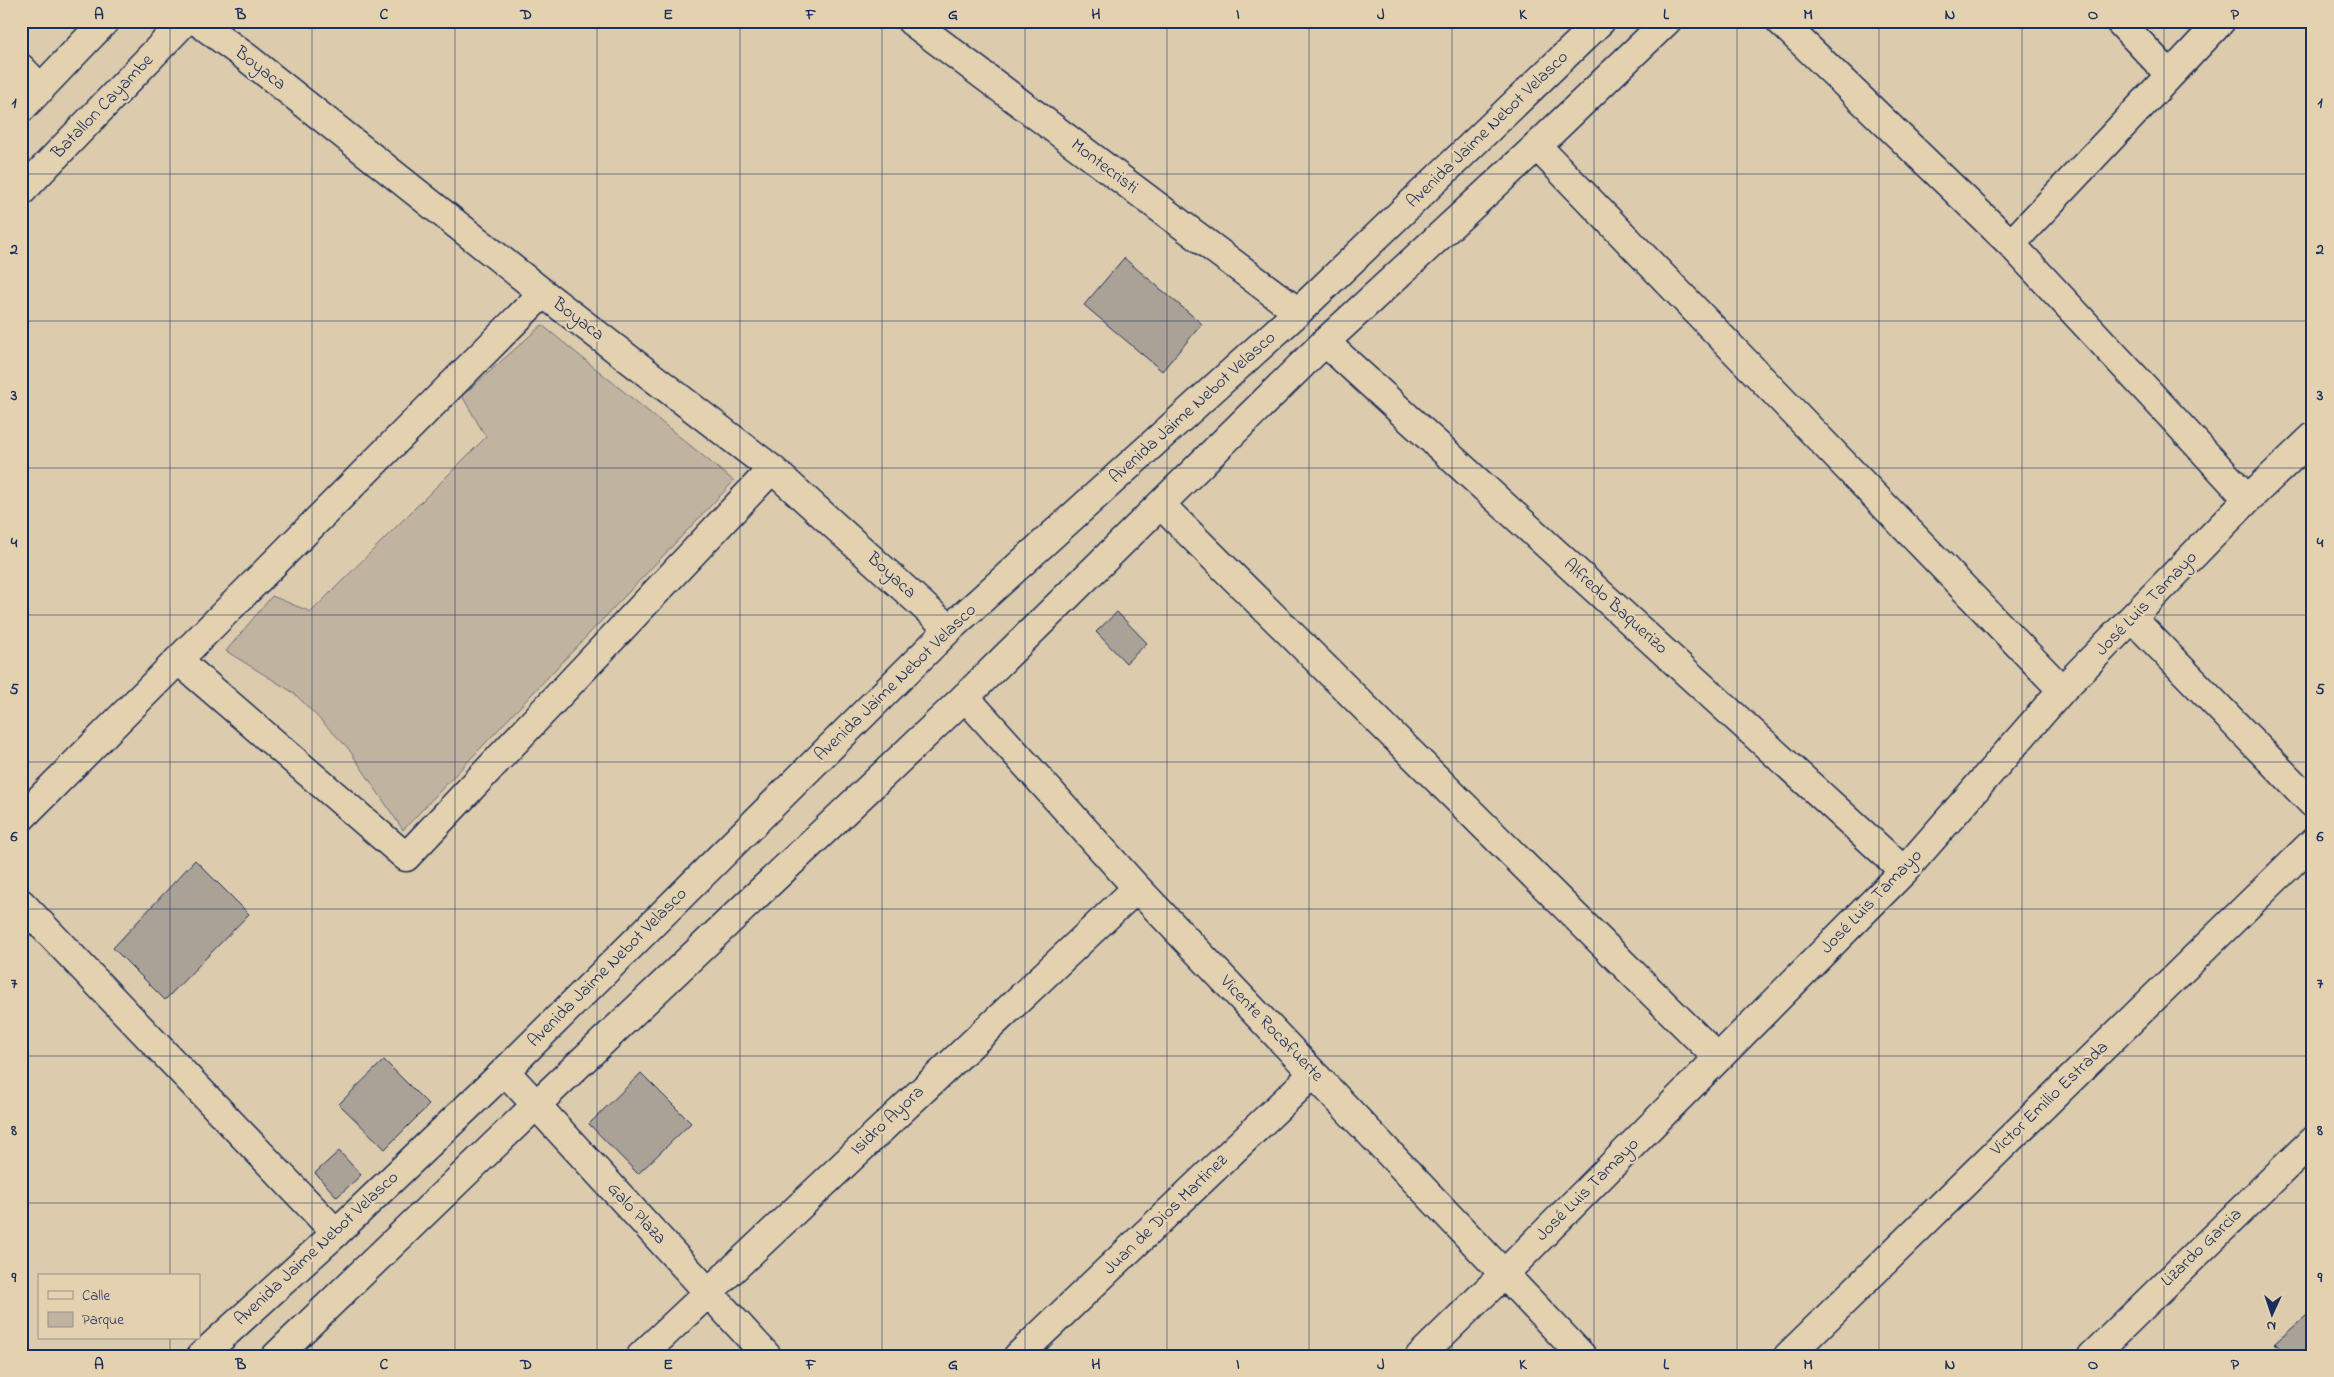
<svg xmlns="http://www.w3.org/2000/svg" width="2334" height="1377" viewBox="0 0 2334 1377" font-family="'Indie Flower',sans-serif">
<rect width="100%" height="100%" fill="#dccbac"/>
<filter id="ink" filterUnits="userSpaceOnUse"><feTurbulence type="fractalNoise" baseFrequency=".02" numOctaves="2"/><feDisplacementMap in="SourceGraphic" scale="10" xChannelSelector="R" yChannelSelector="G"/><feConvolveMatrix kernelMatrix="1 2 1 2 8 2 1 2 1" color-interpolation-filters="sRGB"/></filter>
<g filter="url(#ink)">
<path fill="#c0b3a0" stroke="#6e717f" d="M542 325 734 481 403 830 348 748 294 693 226 651 272 596 311 612 486 437 462 396Z"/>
<path fill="#aaa297" stroke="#1b2f5e" d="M1124 258 1202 324 1162 371 1084 305Z
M1117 612 1147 643 1126 663 1096 632Z
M195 860 249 914 165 1000 113 948Z
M384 1060 429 1105 385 1149 339 1104Z
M641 1073 691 1123 638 1174 589 1124Z
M339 1151 361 1175 337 1197 315 1173Z
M2313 1310V1356H2287L2275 1343Z"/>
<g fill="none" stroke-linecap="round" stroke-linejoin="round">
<defs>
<path id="street" d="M197 21 246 57 543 293 772 469 949 629
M911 21 1298 312
M1780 21 2011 244 2248 499
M2119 21 2170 75
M21 68 41 89
M21 109 105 21
M1537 146 2062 690
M21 192 185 21
M2011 244 2221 21
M1325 342 1904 871
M1161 505 1718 1058
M2133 619 2313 804
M178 660 406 857 772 469
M965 697 1137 888 1582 1356
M21 818 543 293
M21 903 336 1233
M505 1071 767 1356
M641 1356 1137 888
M1018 1356 1313 1074
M1420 1356 1504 1274 1904 871 2062 690 2248 499 2313 437
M1788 1356 2313 842
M2092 1356 2313 1140"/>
<path id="secondary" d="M201 1356 336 1233 505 1071 949 629 1298 312 1601 21
M276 1356 536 1105 965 697 1325 342 1537 146 1667 21"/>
</defs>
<use href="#street" stroke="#1b2f5e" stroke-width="31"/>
<use href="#secondary" stroke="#1b2f5e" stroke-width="31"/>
<use href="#street" stroke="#e4d1af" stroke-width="28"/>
<use href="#secondary" stroke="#e4d1af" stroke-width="28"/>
</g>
</g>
<path fill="none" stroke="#1b2f5e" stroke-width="1" stroke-opacity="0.55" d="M170 21V1276M312 21V1356M455 21V1356M597 21V1356M740 21V1356M882 21V1356M1025 21V1356M1167 21V1356M1309 21V1356M1452 21V1356M1594 21V1356M1737 21V1356M1879 21V1356M2022 21V1356M2164 21V1356M21 174H2313M21 321H2313M21 468H2313M21 615H2313M21 762H2313M21 909H2313M21 1056H2313M21 1203H2313M170 1338V1356"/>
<g text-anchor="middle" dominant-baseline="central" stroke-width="4.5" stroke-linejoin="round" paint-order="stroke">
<g font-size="18" fill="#1b2f5e" stroke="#e4d1af">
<text transform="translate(260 69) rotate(38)">Boyaca</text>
<text transform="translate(103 107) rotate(-46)">Batallon Cayambe</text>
<text transform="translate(1488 130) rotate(-44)">Avenida Jaime Nebot Velasco</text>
<text transform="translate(1104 167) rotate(37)">Montecristi</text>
<text transform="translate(578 320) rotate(37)">Boyaca</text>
<text transform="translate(1193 408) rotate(-42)">Avenida Jaime Nebot Velasco</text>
<text transform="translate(891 576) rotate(42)">Boyaca</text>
<text transform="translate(2147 604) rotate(-46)">José Luis Tamayo</text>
<text transform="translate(1615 607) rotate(42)">Alfredo Baquerizo</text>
<text transform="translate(896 683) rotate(-44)">Avenida Jaime Nebot Velasco</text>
<text transform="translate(1872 902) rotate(-46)">José Luis Tamayo</text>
<text transform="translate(608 968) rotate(-45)">Avenida Jaime Nebot Velasco</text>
<text transform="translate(1271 1029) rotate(46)">Vicente Rocafuerte</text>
<text transform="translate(2050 1099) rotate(-44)">Victor Emilio Estrada</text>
<text transform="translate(888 1121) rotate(-43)">Isidro Ayora</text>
<text transform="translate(1588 1190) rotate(-45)">José Luis Tamayo</text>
<text transform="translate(636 1214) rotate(47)">Galo Plaza</text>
<text transform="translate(1166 1215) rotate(-44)">Juan de Dios Martinez</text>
<text transform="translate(2202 1248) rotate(-44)">Lizardo Garcia</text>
<text transform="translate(317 1249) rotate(-43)">Avenida Jaime Nebot Velasco</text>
</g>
</g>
<rect width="2334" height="1377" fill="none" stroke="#e4d1af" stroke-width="55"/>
<rect x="38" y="1274" width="162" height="65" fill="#e4d1af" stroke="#94908f"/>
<rect x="48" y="1291" width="25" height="8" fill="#e4d1af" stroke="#94908f"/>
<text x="82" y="1300" font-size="15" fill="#1b2f5e">Calle</text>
<rect x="48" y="1312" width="25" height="15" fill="#c0b3a0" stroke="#94908f"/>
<text x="82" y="1324" font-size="15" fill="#1b2f5e">Parque</text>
<g transform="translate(2272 1314) rotate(183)" stroke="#e4d1af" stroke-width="4" paint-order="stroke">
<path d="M0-4L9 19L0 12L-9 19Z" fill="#1b2f5e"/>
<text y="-8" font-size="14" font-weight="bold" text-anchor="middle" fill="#1b2f5e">N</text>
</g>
<rect x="28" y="28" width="2278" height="1322" fill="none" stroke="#1b2f5e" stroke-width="2"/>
<g font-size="16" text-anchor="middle" font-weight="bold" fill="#1b2f5e">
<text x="99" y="19">A</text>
<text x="241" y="19">B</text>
<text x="384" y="19">C</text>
<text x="526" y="19">D</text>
<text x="668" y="19">E</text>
<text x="811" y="19">F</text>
<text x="953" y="19">G</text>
<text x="1096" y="19">H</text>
<text x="1238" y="19">I</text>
<text x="1381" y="19">J</text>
<text x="1523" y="19">K</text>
<text x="1666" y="19">L</text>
<text x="1808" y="19">M</text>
<text x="1950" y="19">N</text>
<text x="2093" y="19">O</text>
<text x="2235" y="19">P</text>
<text x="14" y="107">1</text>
<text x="2320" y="107">1</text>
<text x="14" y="254">2</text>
<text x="2320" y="254">2</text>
<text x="14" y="400">3</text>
<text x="2320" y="400">3</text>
<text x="14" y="547">4</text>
<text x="2320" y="547">4</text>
<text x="14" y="694">5</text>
<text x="2320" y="694">5</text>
<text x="14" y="841">6</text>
<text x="2320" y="841">6</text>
<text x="14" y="988">7</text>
<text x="2320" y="988">7</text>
<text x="14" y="1135">8</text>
<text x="2320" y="1135">8</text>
<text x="14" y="1282">9</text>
<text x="2320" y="1282">9</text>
<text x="99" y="1369">A</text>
<text x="241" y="1369">B</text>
<text x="384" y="1369">C</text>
<text x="526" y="1369">D</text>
<text x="668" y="1369">E</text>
<text x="811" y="1369">F</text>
<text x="953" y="1369">G</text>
<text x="1096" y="1369">H</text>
<text x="1238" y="1369">I</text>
<text x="1381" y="1369">J</text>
<text x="1523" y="1369">K</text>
<text x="1666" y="1369">L</text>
<text x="1808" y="1369">M</text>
<text x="1950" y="1369">N</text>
<text x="2093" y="1369">O</text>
<text x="2235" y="1369">P</text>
</g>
</svg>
